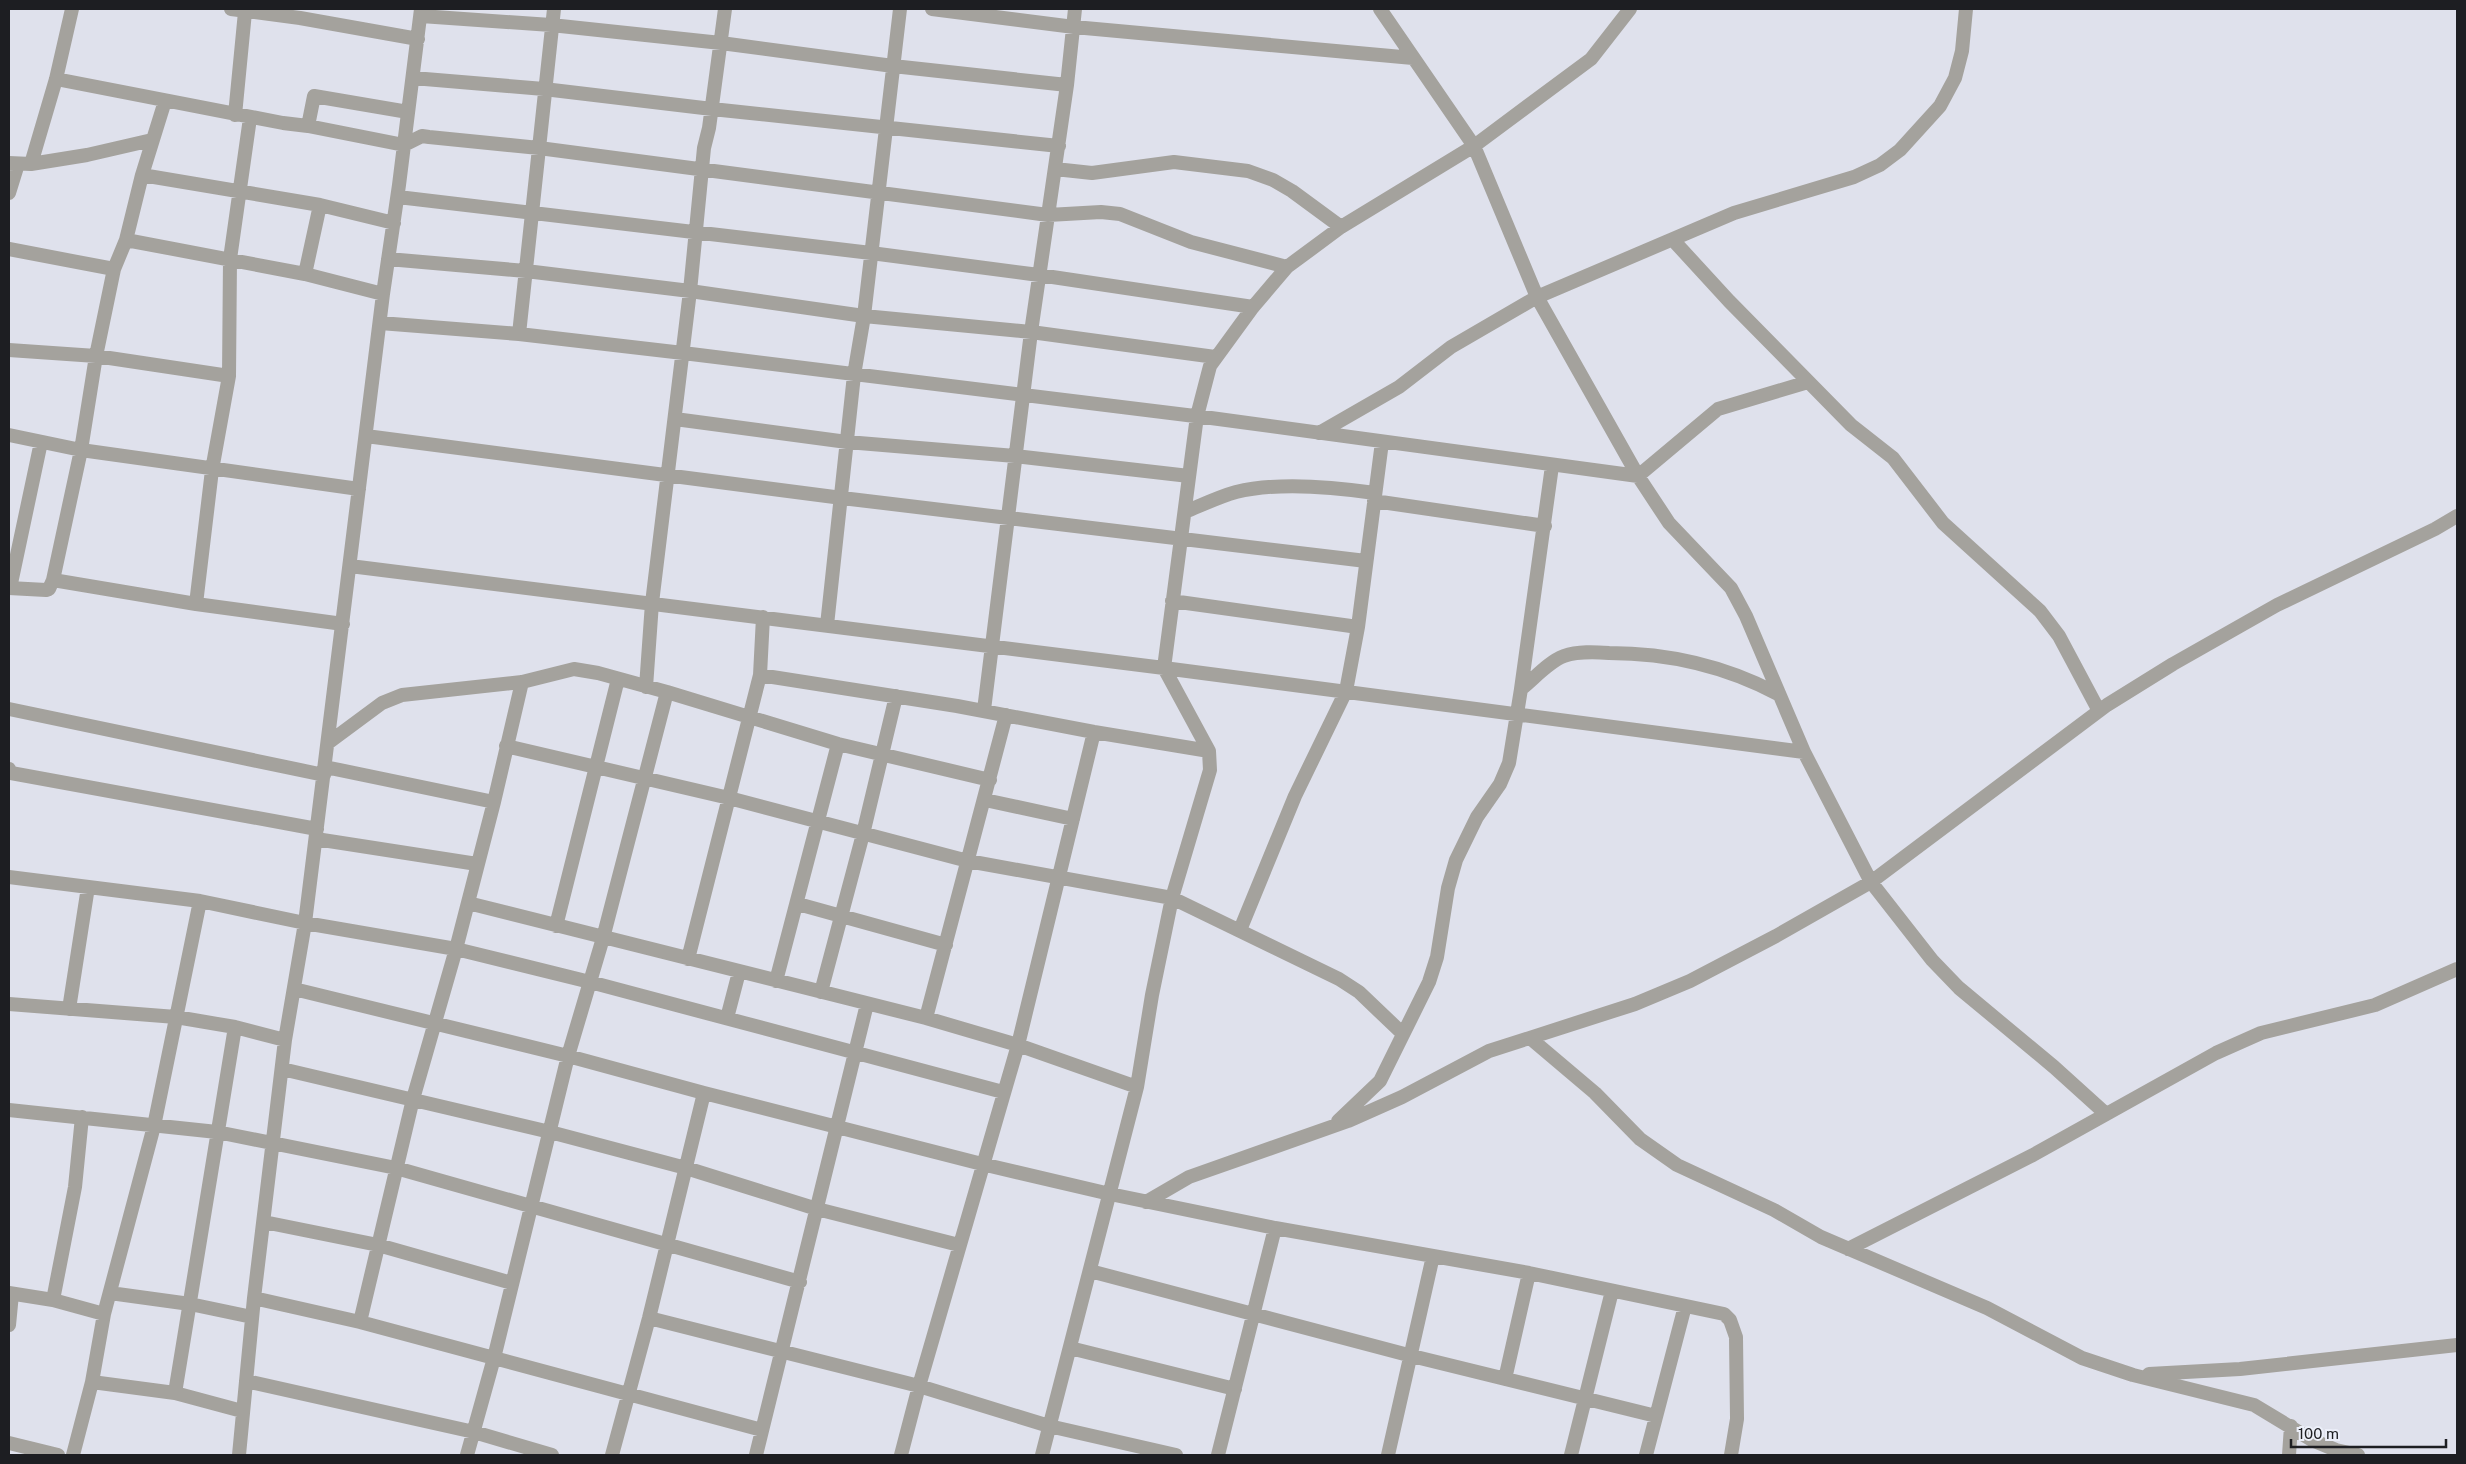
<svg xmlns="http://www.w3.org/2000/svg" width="2466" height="1464" viewBox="0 0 2466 1464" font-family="'Public Sans',sans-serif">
<rect width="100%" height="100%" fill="#dfe1ec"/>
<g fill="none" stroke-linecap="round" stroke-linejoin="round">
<path stroke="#a4a29d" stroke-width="14" d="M231 9 300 18 418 39
M932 9 1074 27 1413 58
M1380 9 1474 146 1537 297 1638 476 1669 523 1731 588 1746 616 1804 752 1871 882 1932 960 1959 988 2054 1067 2106 1114
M421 16 551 25 721 43 893 66 1067 85
M413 78 544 89 712 109 1059 146
M56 79 283 123 308 126 314 96 408 112
M235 115 245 12
M308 126 404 145 422 136 429 137 539 148 1048 215 1101 212 1120 214 1191 242 1287 267
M9 163 31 164 87 155 152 140
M31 164 56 79 72 9
M1055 169 1092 173 1174 162 1248 171 1273 180 1292 191 1341 227
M142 175 320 205 394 223
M9 193 18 164
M398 197 871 253 1039 275 1253 307
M126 240 305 274 383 294
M1673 240 1729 301 1851 425 1893 458 1943 523 2040 611 2059 636 2099 711
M9 249 114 269
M388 259 526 271 690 291 864 316 1031 332 1215 357
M305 274 320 205
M380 323 519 334 683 353 1211 418 1638 476 1718 409 1808 382
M519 334 554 9
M9 350 96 356 229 376
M675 419 847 442 1015 456 1189 476
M1319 433 1399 387 1451 347 1537 297 1734 213 1854 177 1880 165 1900 150 1940 106 1955 78 1962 51 1966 9
M9 435 81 450 359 489
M366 436 842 498 1366 561
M1374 501 1545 526
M1185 512C1202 505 1218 497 1236 492 1276 482 1334 487 1375 493
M350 566 1164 668 1804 752
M53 580 196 604 343 624
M9 588 46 590 49 589 53 580 81 450 96 356 114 269 126 240 142 175 165 101
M10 588 41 442
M1172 601 1358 627
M196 604 212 470 229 376 230 259 250 118
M827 625 854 375 864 316 900 9
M760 675 957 706 1094 732 1209 751
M646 687 652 603 690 291 704 148 709 128 725 9
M1521 689C1534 679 1548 662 1564 656 1578 651 1595 652 1609 653 1669 653 1725 666 1778 694
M9 709 324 775
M984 710 1031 332 1067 85 1075 9
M328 743 382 703 402 695 522 682 574 669 598 673 667 692 838 744 990 780
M506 746 729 798 968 861 1172 898 1339 979 1359 992 1403 1034
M325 767 494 802
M9 769 11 773 317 829
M985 800 1073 819
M316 839 477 864
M9 877 200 901 305 923 456 949 590 982 1003 1092
M468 903 926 1018 1018 1045 1137 1087
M798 904 946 945
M556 926 618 679
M1240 930 1295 796 1346 691 1358 627 1382 442
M688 959 760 675 763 617
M776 981 838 744
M294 989 568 1056 704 1093 982 1164 1110 1194 1275 1228 1529 1273 1724 1314 1730 1320 1736 1337 1737 1419 1731 1455
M821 992 863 834 896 696
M9 1004 176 1017 235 1027 285 1040
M69 1009 88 887
M727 1018 739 972
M926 1018 1006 715
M1530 1038 1595 1093 1640 1139 1677 1165 1774 1210 1821 1237 1987 1308 2082 1358 2133 1375 2254 1405 2312 1440 2336 1450 2358 1455
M282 1069 550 1132 686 1168 817 1209 959 1245
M9 1110 217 1132 396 1168 800 1282
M1338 1121 1380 1081 1429 982 1437 957 1448 888 1456 860 1477 817 1500 784 1509 763 1521 689 1552 466
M1146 1202 1189 1177 1348 1121 1402 1097 1489 1051 1635 1004 1690 981 1776 936 1871 882 2107 705 2173 664 2277 605 2435 529 2457 516
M264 1222 378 1245 512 1283
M1848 1249 2033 1155 2216 1053 2261 1033 2375 1005 2457 969
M1090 1271 1412 1356 1656 1416
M9 1293 53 1300 104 1314
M110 1293 190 1304 252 1317
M254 1298 360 1322 762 1430
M53 1300 75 1187 82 1117
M649 1318 919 1386 1049 1426 1176 1455
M360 1322 413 1099 456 949 494 802 522 682
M9 1325 12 1294
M1070 1348 1235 1389
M2149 1374 2240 1369 2457 1345
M1505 1379 1529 1273
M246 1381 474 1432 552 1455
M92 1382 175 1393 242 1411
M175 1393 235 1027
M9 1443 58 1455
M73 1455 92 1382 104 1314 154 1126 200 901
M239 1455 254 1298 285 1040 305 923 383 294 399 185 421 9
M467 1455 494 1358 568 1056 603 938 667 692
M612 1455 649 1318 704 1093
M756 1455 867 1004
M901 1455 919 1386 1018 1045 1094 732
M1042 1455 1137 1087 1152 995 1172 898 1210 770 1209 751 1164 668 1197 416 1210 366 1253 307 1287 267 1341 227 1474 146 1591 59 1630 9
M1218 1455 1275 1228
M1388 1455 1433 1256
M1571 1455 1612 1291
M1646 1455 1685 1306
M2289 1455 2291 1426"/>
</g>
<rect width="2466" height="1464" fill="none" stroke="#1d1e22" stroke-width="20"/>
<path d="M2291 1439v8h155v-8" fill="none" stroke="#1d1e22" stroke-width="2.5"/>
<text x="2298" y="1439" font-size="15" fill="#1d1e22" stroke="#eceff9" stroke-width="4" paint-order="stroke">100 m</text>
</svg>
